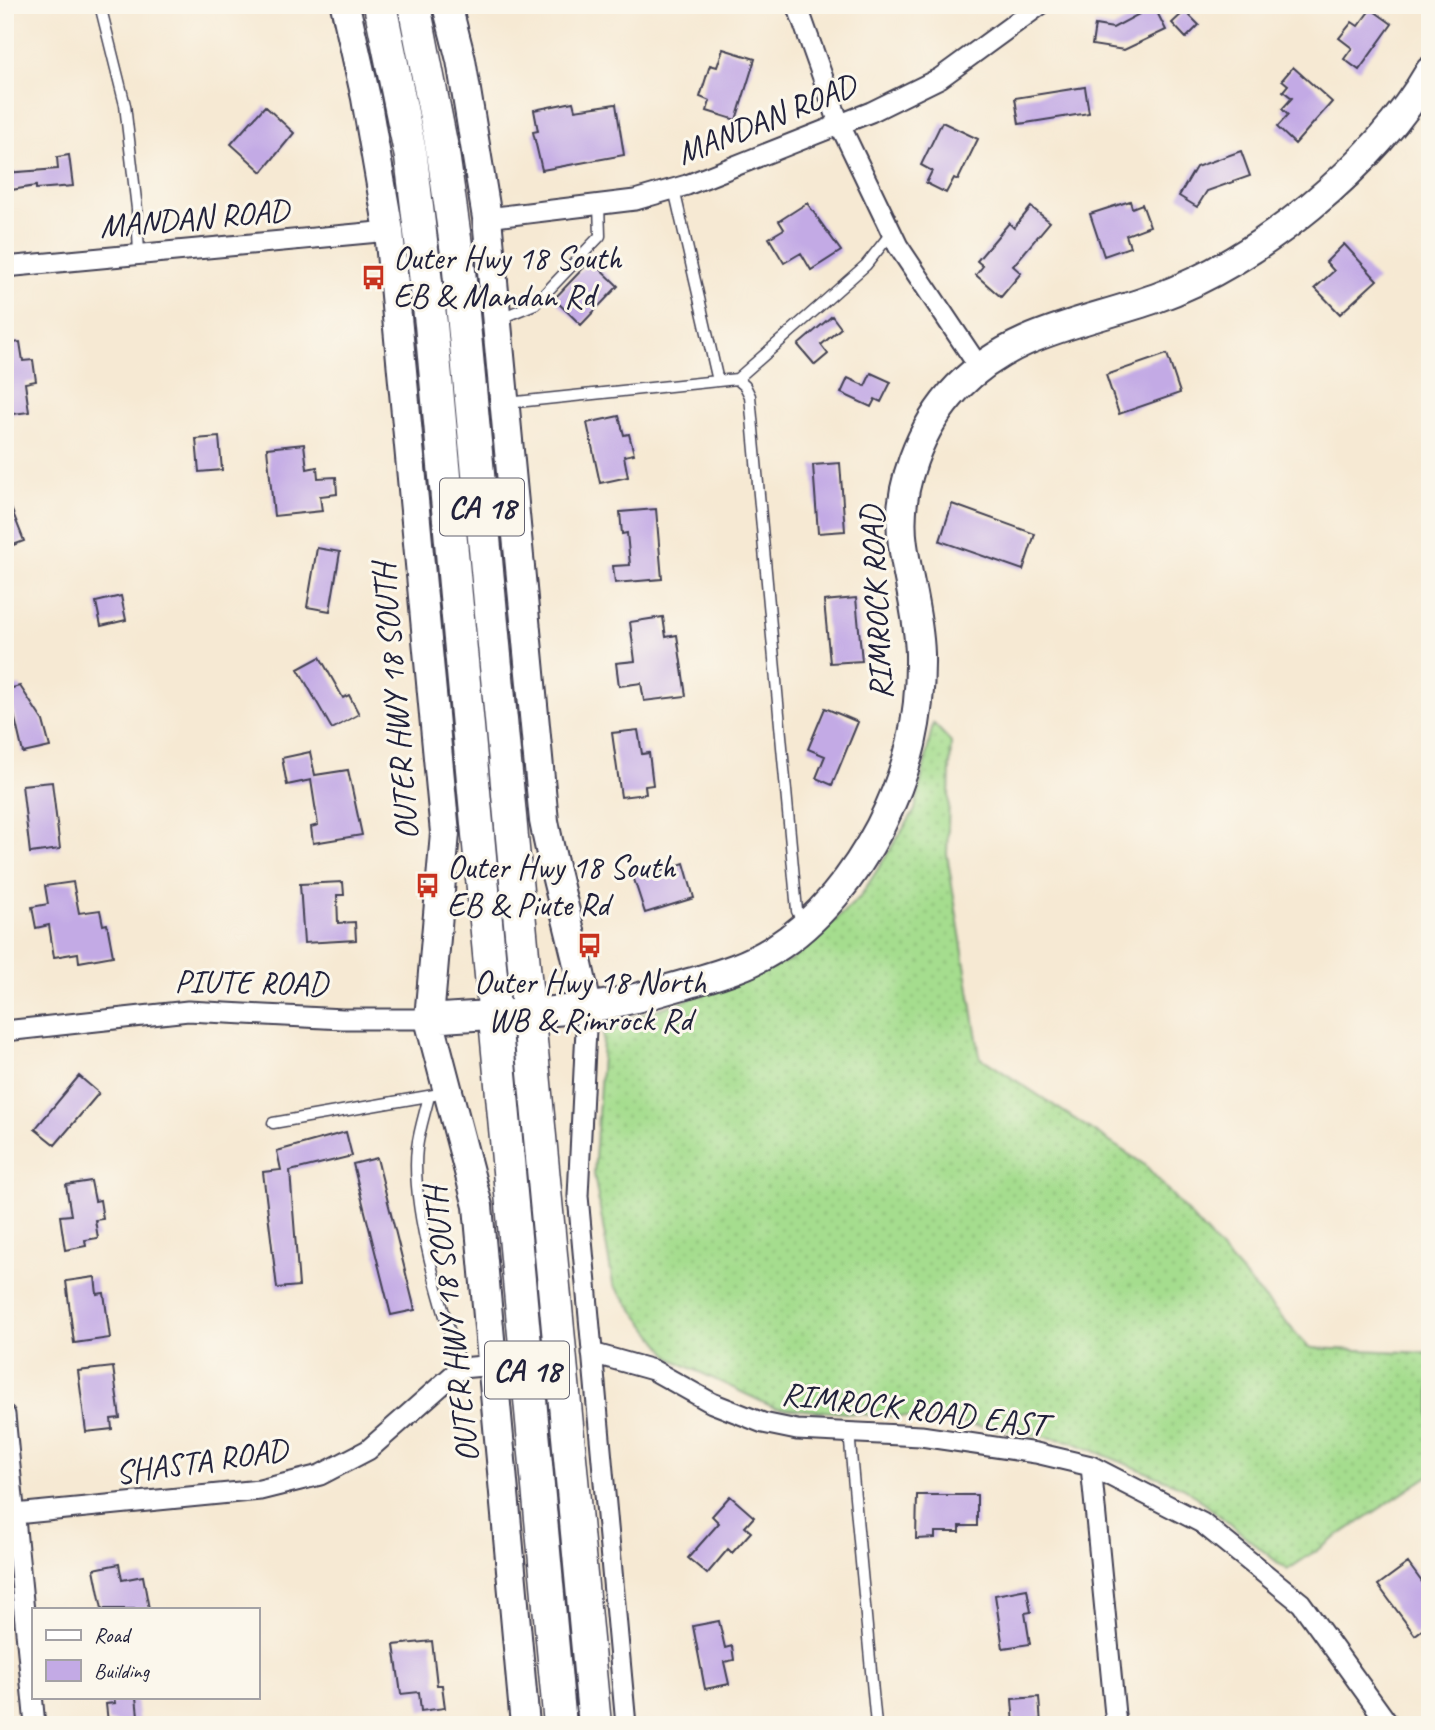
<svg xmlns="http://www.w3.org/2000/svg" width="1435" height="1730" viewBox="0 0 1435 1730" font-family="Caveat,sans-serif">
<defs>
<pattern id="grass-dots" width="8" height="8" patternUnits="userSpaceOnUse" patternTransform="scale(1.75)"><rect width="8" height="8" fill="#a5dd8e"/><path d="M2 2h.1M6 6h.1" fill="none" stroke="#8ebd7b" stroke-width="1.8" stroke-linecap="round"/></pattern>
</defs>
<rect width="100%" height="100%" fill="#fbf7ec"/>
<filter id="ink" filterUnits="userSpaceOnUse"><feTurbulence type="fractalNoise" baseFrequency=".0143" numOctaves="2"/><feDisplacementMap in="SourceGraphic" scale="14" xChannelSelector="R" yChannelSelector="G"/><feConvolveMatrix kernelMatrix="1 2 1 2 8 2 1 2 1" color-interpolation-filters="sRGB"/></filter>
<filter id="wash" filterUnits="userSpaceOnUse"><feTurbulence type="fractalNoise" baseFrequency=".00686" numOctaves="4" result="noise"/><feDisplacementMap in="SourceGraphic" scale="28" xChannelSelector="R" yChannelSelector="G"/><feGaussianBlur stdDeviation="1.57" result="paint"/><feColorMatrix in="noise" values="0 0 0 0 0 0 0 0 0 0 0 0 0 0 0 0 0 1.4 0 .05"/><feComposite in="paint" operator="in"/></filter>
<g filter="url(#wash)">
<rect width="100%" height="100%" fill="#f6e9d3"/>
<path fill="url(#grass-dots)" stroke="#648064" stroke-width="2" d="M933 723 951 742 947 854 980 1057 1145 1165 1309 1348 1430 1353V1475L1287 1570 1185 1488 1070 1441 934 1419 775 1408 672 1359 613 1284 594 1174 604 1026 684 1001 792 960 860 897 915 810Z"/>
<g id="blocks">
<path fill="#c3aae5" d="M1154 6 1166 30 1124 50 1092 45 1095 25 1113 28Z
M1371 9 1392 24 1359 70 1344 59 1352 48 1339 38 1352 22 1358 26Z
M1185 11 1199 25 1186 38 1172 23Z
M723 49 755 59 736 120 707 111 710 101 700 97 710 65 717 67Z
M1293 67 1332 102 1295 144 1277 127 1288 115 1282 109 1292 98 1283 91 1288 85 1282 80Z
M1085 87 1089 113 1019 124 1015 98Z
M573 102 575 110 616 104 624 155 542 170 533 132 538 131 534 110Z
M265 106 294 133 262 172 231 144Z
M942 122 978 139 958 180 954 178 946 193 926 183 932 171 921 165Z
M1241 151 1250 176 1207 191 1197 207 1179 196 1196 167Z
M69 155 73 186 36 189V186L5 191V173L58 169 57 157Z
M1130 201 1132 208 1142 204 1150 226 1126 235 1130 247 1104 256 1090 214Z
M807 203 841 251 811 270 801 253 784 263 769 238 784 229 779 221Z
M1031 207 1050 222 1013 266 1021 273 1001 297 976 275 983 266 977 261 1009 223 1014 228Z
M1344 244 1377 280 1340 314 1315 288 1334 271 1326 262Z
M591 260 618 286 581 325 554 299Z
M832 316 841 328 821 345 828 354 815 365 798 345Z
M20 342 23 361 33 360 36 381 25 383 29 412 5 415V344Z
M1167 354 1180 393 1119 414 1106 375Z
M871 373 891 382 881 402 875 399 871 407 841 393 848 378 865 386Z
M619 416 624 435 629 434 634 454 624 456 628 477 600 483 587 423Z
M219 437 222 470 199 472 196 439Z
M304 444 307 469 317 467 318 478 336 477 337 494 320 496 322 511 274 516 267 448Z
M840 463 845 531 818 533 813 465Z
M6 495 24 541 8 547 5 540Z
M952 504 1035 534 1023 570 940 541Z
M656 509 662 579 615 583 613 566 630 565 627 533 622 534 620 512Z
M317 548 340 552 330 611 307 607Z
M121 596 126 620 101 626 96 602Z
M856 598 862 661 830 663 824 601Z
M663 617 666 637 677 635 686 696 644 701 641 683 619 686 616 663 635 661 630 622Z
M320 657 343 698 349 695 359 714 332 729 298 669Z
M20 686 43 721 50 747 23 753 8 689Z
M825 708 858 722 832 785 816 778 825 756 808 749Z
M638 730 642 754 649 753 653 785 645 786 646 794 621 797 612 733Z
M310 752 315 775 348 770 362 835 313 843 311 827 318 825 311 780 287 785 282 758Z
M52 782 60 849 30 853 22 785Z
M684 863 694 898 645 913 632 873 651 867 653 874Z
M73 882 79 913 100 910 103 925 107 924 113 956 79 962 78 953 54 957 49 925 36 928 32 907 48 904 45 886Z
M343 882 344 895H337L338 923 355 922 356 940 304 943 300 884Z
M79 1076 99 1093 55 1145 35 1129Z
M346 1132 352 1156 290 1171 299 1286 277 1288 263 1172 281 1170 277 1151Z
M377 1158 415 1310 391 1315 353 1164Z
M91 1181 95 1201 100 1200 103 1219 95 1220 98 1238 85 1240 86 1246 65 1250 60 1216 71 1215 66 1185Z
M95 1277 97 1294 104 1293 110 1338 74 1343 66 1281Z
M113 1367 120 1418 111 1419 112 1429 86 1432 78 1371Z
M917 1495H977V1526H960V1532H935V1538L916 1539Z
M730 1496 754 1517 745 1527 751 1532 732 1553 728 1549 707 1574 688 1558 719 1523 712 1516Z
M1408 1563 1430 1593V1624L1415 1635 1378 1585Z
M119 1564 122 1580 143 1576 149 1609H102L94 1569Z
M1027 1589 1031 1612 1025 1613 1030 1644 1003 1648 995 1595Z
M719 1621 725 1648 732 1646 734 1660 724 1662 729 1684 705 1689 693 1626Z
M432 1641 437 1685H442L445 1708 421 1711 419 1692 401 1694 394 1645Z
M114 1697H136L139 1725 108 1722 106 1704 115 1703Z
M1039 1697 1041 1725H1014L1012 1699Z"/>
</g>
</g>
<g filter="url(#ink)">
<use href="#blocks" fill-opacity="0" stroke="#424052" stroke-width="2"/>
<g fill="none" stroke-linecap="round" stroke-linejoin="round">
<defs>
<path id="lane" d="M100 5 125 105 137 209 139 255
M674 189 718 381
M501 318 535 304 600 236 599 204
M737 379 866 265 892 232
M507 403 737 379 745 386 750 396 797 911 803 922
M429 1096C425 1113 419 1131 417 1148 410 1207 443 1312 461 1368
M273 1123 434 1095
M849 1432 876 1725"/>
<path id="street" d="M797 5 839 123 898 246 979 367
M487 218 635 200 687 185 871 112 940 78 1040 5
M5 267 389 231
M587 1008 578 1196 626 1725
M5 1031 188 1011 343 1019H429
M592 1353 653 1370 712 1403 763 1423 797 1430 921 1436 1036 1453 1091 1466 1202 1523 1301 1603 1389 1725
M5 1415 35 1725
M1091 1466 1116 1725
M5 1515 260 1490 320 1475 368 1450 461 1368 495 1365"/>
<path id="secondary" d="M345 5 366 98 389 231 445 833 429 1019 478 1206 525 1725
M447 5 461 60 487 218 544 821C556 884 576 945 587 1008
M429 1019C481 1015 534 1014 586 1008 622 1003 658 992 693 982 720 974 748 966 773 950 819 921 855 875 880 827 909 770 921 718 920 654 919 617 908 581 903 545 895 490 920 426 958 387 1012 331 1086 323 1156 298 1256 263 1377 164 1430 71"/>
<path id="primary" d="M380 5 411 157 431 324 560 1725
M414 5 443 153 458 260 595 1725"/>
</defs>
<use href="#lane" stroke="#424052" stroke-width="13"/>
<use href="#street" stroke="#424052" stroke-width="23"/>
<use href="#secondary" stroke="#424052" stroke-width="32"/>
<use href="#primary" stroke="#424052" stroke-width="35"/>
<use href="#lane" stroke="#fff" stroke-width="10"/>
<use href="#street" stroke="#fff" stroke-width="19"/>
<use href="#secondary" stroke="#fff" stroke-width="28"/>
<use href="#primary" stroke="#fff" stroke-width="32"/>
</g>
</g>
<defs>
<symbol id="bus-bare" viewBox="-9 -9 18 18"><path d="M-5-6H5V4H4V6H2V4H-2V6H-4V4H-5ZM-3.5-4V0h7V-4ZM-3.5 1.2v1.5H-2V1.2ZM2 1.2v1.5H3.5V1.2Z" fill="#c8321e" stroke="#fbf7ec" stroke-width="2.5" paint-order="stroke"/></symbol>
</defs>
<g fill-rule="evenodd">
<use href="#bus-bare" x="356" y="260" width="35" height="35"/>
<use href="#bus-bare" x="410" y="868" width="35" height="35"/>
<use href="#bus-bare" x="572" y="928" width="35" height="35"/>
</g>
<g text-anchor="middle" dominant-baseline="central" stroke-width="6" stroke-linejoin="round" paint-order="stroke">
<g fill="#fbf7ec" stroke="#636270" stroke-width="2">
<rect x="440" y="478.5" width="84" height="57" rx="5"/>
<rect x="485" y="1341.5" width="84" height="57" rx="5"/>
</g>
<g font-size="32" font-weight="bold" fill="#22223b">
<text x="482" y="507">CA 18</text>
<text x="527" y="1370">CA 18</text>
</g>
<g font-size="33" fill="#22223b" stroke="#fbf7ec">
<text transform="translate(766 119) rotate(-22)">MANDAN ROAD</text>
<text transform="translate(194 218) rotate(-5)">MANDAN ROAD</text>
<text transform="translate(876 603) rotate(-93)">RIMROCK ROAD</text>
<text transform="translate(395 702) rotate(-95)">OUTER HWY 18 SOUTH</text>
<text transform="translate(251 982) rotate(1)">PIUTE ROAD</text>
<text transform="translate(451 1325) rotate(-97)">OUTER HWY 18 SOUTH</text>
<text transform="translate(914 1409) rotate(7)">RIMROCK ROAD EAST</text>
<text transform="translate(201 1461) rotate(-8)">SHASTA ROAD</text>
</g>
<g font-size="33" fill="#22223b" stroke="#fbf7ec" text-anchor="start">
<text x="393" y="258">Outer Hwy 18 South<tspan x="393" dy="38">EB &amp; Mandan Rd</tspan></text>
<text x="447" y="867">Outer Hwy 18 South<tspan x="447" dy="38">EB &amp; Piute Rd</tspan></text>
<text x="590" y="982" text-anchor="middle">Outer Hwy 18 North<tspan x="590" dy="38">WB &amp; Rimrock Rd</tspan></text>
</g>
</g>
<rect width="1435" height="1730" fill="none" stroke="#fbf7ec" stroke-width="28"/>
<rect x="32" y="1608" width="228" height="91" fill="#fbf7ec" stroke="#a4a2a5" stroke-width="2"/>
<rect x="46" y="1630" width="35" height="10" fill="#ffffff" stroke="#a4a2a5" stroke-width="2"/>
<text x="94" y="1642" font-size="21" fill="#22223b">Road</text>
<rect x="46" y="1660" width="35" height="21" fill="#c3aae5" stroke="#a4a2a5" stroke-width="2"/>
<text x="94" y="1678" font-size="21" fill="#22223b">Building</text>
</svg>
